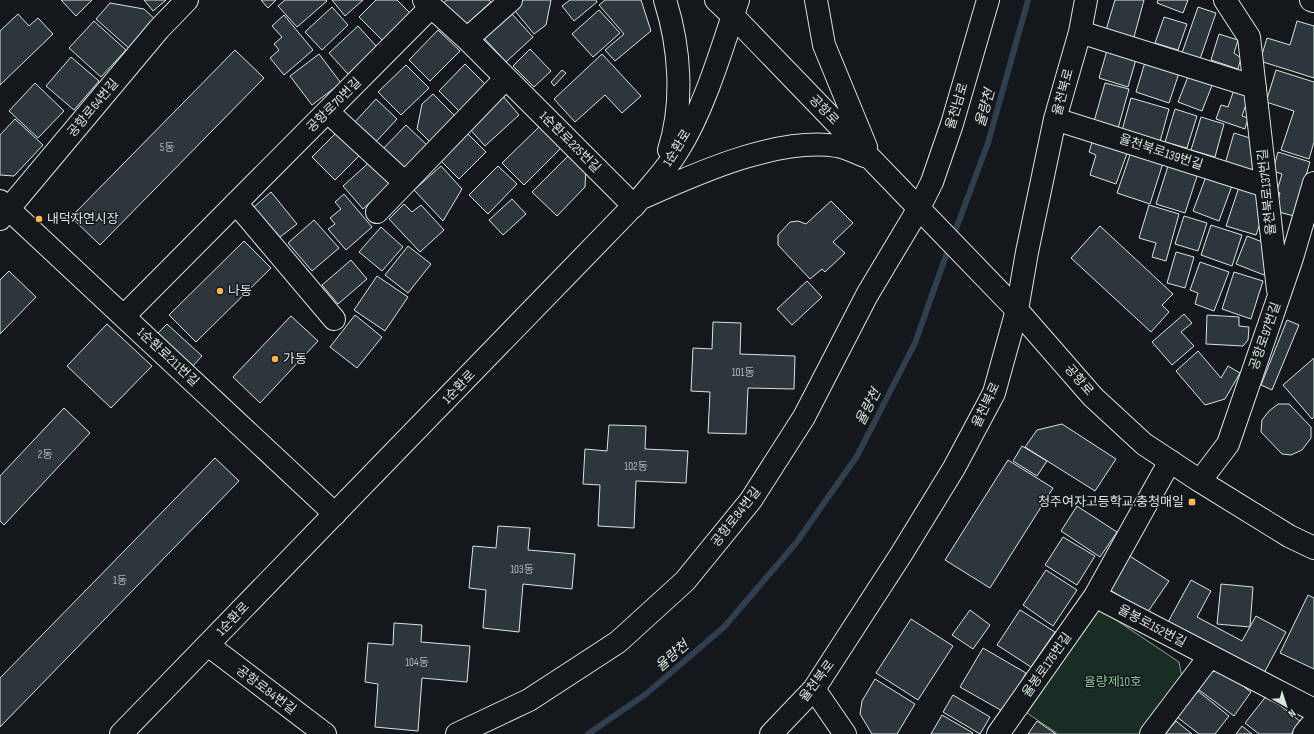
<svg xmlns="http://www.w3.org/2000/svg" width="1314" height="734" viewBox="0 0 1314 734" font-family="'Sofia Sans Condensed','Noto Sans KR',sans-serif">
<rect width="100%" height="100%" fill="#14181c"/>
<path fill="#1a2d24" stroke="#939e99" d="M1098 608 1179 662 1183 683 1149 734H1058L1027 713Z"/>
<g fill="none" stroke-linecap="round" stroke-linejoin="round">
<path stroke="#2f3f4d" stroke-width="6" d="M953 237 988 143 1028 0
M588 734 646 694 724 627 796 543 857 456 915 343 949 247"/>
</g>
<path fill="#2c363c" stroke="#d8e6dc" d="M61 0H92L76 16Z
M144 0H166L153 11Z
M261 0H276L268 8Z
M285 0H326L327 1 297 27 278 6Z
M332 0H363L345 16Z
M376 0H397L411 14 384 42 359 17Z
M447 0H489L491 2 461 29 440 5Z
M518 0H551L546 25 534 34 511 6Z
M570 0H596L597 2 574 21 562 6Z
M605 0H641L651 31 615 61 605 50 624 34 599 5Z
M1115 0H1144L1134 37 1106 30Z
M1158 0H1188L1183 13 1157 3Z
M110 3 144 9 158 22 132 51 96 19Z
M332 7 348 25 322 50 305 32Z
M1198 7 1216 13 1200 59 1182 53Z
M599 10 620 33 593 57 572 34Z
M511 13 533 37 506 62 484 38Z
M18 14 29 26 38 18 53 34 0 85V31Z
M284 15 313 50 284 75 270 58 279 50 274 44 282 37 272 26Z
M1164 17 1187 24 1178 50 1155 43Z
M94 21 126 50 101 77 69 48Z
M1297 21 1314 26V78L1260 61 1267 38 1290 45Z
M358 26 377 47 348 74 329 53Z
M438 30 460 51 430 81 409 60Z
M1219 34 1238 40 1234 53 1241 58 1238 69 1211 60Z
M1108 47 1137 56 1128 87 1099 78Z
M530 49 551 71 534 87 513 66Z
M235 50 264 78 100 245 71 217Z
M319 54 341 83 312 105 290 76Z
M602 54 641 96 622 113 605 95 575 122 554 99Z
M71 57 99 81 74 110 46 86Z
M1146 59 1180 70 1169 103 1136 92Z
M465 64 490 89 463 115 439 91Z
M406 65 429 88 401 115 378 92Z
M562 70 566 73 554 86 551 82Z
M1276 70 1314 82V142L1309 159 1281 150 1294 111 1266 102Z
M1189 74 1213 83 1202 111 1178 102Z
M35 83 64 111 38 138 9 111Z
M1105 83 1129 89 1117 132 1093 125Z
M1236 84 1251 90 1242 116 1248 118 1245 129 1216 119 1221 105 1228 107Z
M433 94 455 116 430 142 417 129 422 104Z
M502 95 519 115 485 146 468 127Z
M1131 98 1169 109 1159 145 1121 134Z
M376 99 397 119 373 145 352 125Z
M1175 109 1197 116 1187 148 1165 142Z
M1201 117 1224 124 1215 157 1191 150Z
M15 119 43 145 14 176 0 175V135Z
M406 125 429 147 402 175 379 153Z
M540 126 561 148 524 185 502 163Z
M338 131 361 154 335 180 312 157Z
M465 131 486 152 459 179 438 158Z
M1234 133 1250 138 1253 172 1225 164Z
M1094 136 1129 148 1116 184 1090 175 1096 155 1089 152Z
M1132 149 1164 160 1150 204 1117 193Z
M1278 152 1310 162 1294 216 1275 211 1280 193 1277 191 1282 174 1273 171Z
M571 153 586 167 585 187 557 216 532 192Z
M373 159 393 182 363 209 343 186Z
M1169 163 1198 173 1185 213 1156 204Z
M441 166 462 189 443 221 414 190Z
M498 166 517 184 488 214 469 195Z
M1207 174 1233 183 1219 221 1193 211Z
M1241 181 1260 187 1264 212 1256 235 1226 226Z
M271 192 297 224 280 237 254 207Z
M344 194 372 227 346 250 328 229 335 224 330 218 341 209 335 202Z
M512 199 526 214 503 235 489 220Z
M831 201 853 223 833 242 845 253 825 272 822 269 810 279 778 245V235L790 222 798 221 806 224Z
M404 204 412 212 421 205 444 230 420 252 389 219Z
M1149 205 1179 214 1166 261 1152 257 1156 243 1139 238Z
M1184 216 1207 223 1198 251 1175 244Z
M314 220 339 248 312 271 288 243Z
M1211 225 1242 235 1232 266 1201 255Z
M1100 226 1173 294 1162 305 1169 312 1151 332 1071 258Z
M381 227 403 247 382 271 359 252Z
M1247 236 1265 243 1268 264 1264 275 1236 264Z
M244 241 271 268 196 342 169 315Z
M408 246 431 264 408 293 385 275Z
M1176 252 1194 257 1185 288 1167 283Z
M351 260 367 279 338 304 322 285Z
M1200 262 1229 272 1214 311 1195 304 1198 293 1190 290Z
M9 271 36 297 0 334V280Z
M1234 272 1263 281 1251 319 1222 309Z
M377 276 408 297 385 331 354 310Z
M807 281 822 297 792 325 777 309Z
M1184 314 1192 323 1181 332 1194 346 1172 365 1152 342Z
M355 315 382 337 357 368 330 347Z
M1207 315 1239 317V326L1249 327 1248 340 1243 346 1206 344Z
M291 316 318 341 260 403 233 377Z
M1287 320 1299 325 1272 390 1261 385Z
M713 322 741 323 740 354 795 356 794 389 748 388 746 434 708 433 710 392 691 391 693 348 712 349Z
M107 324 152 366 111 408 67 366Z
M167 324 202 356 191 368 156 335Z
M1198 351 1221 378 1228 366 1240 373 1225 399 1205 405 1176 371Z
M1314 358V417L1312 419 1283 385Z
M1278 404H1289L1311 427V438L1302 450 1291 455 1282 454 1261 432 1262 420 1269 411Z
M64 408 90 433 4 525 0 521V476Z
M1062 424 1116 459 1095 491 1025 447 1037 430Z
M609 425 646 426 645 449 688 451 686 483 636 481 634 528 598 526 600 485 583 484 585 449 607 451Z
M1022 446 1047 461 1037 476 1013 461Z
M215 458 239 481 0 727V678Z
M1008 460 1053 488 990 588 945 560Z
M1077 506 1117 532 1100 557 1061 531Z
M498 526 530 528 528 550 575 554 572 589 523 584 519 632 483 628 486 590 469 588 473 546 496 548Z
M1063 537 1095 556 1077 585 1045 565Z
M1128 555 1169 581 1147 613 1107 588Z
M1046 570 1077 590 1053 626 1023 605Z
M1191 580 1211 591 1197 617 1242 641 1256 616 1286 632 1264 673 1168 622Z
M1221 584 1253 587 1250 627 1217 624Z
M1308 595 1314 598V669L1280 653Z
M970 610 990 625 973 649 952 635Z
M1020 610 1055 632 1031 667 997 645Z
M911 619 953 646 918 700 876 673Z
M394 623 422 625 421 642 470 646 467 682 422 678 418 731 375 727 378 684 365 682 368 643 393 645Z
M983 648 1026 673 1004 712 960 687Z
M1221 670 1251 692 1234 716 1195 687 1206 673Z
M875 679 915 704 897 734H872L860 714 862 701Z
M1198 691 1229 716 1215 734H1199L1177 717Z
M953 695 990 717 980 734 943 712Z
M1267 695 1301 722 1291 734H1259L1245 723Z
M942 715 973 733 972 734H931Z
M1037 721 1056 734H1028Z
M1176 721 1192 734H1165Z
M1242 726 1252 734H1236Z"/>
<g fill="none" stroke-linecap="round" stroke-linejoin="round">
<defs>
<path id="minor" d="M424 0 467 39 634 206
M716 0 733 16
M1225 0 1249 37 1278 290
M1311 0 1314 1
M1080 32 1255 87
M467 39 511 0
M328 112 404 182
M1055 119 1266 186
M0 201 335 514
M236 203 334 319
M377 212 506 78
M0 219 159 29 187 0
M124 316 431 7
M1200 481 1228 444 1292 258 1314 183
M1095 596 1314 710
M208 645 325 734
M814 689 845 734
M457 734 529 700 618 642 685 581 751 500 804 417 867 295 919 208 932 182 952 124 988 0
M771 734 814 689 902 553 954 468 994 393 1017 310 1027 252 1055 119 1080 32 1086 0
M998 734 1095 596 1170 461
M1151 734 1210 656
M1304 734 1314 722"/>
<path id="major" d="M665 0C680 47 684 103 669 150
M816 0 824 45 866 147
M733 16 1017 310 1093 397 1144 444 1200 481 1289 536 1314 548
M644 197C698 173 777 137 837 146 846 147 856 153 865 156
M121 734 641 198C653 183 667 168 677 152 704 110 722 48 738 0"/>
</defs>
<use href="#minor" stroke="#d8e6dc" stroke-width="24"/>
<use href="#major" stroke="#d8e6dc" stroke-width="24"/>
<use href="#minor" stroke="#14181c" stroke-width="22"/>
<use href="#major" stroke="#14181c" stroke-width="22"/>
</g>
<g fill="#ffb74d" stroke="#14181c" stroke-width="1.5">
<circle cx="39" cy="219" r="4"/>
<circle cx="220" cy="291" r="4"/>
<circle cx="275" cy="359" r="4"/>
<rect x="1188" y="498" width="8" height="8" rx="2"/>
</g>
<g text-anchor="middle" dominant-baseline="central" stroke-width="3" stroke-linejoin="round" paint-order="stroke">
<g font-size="11" fill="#adbab4">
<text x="167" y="147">5동</text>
<text x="743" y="372">101동</text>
<text x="45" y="454">2동</text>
<text x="636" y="466">102동</text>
<text x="522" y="569">103동</text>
<text x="120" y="580">1동</text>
<text x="417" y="662">104동</text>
</g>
<g font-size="13" fill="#d8e6dc" stroke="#14181c">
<text transform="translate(1063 92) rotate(-75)">율천북로</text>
<text transform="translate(334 105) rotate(-45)">공항로70번길</text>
<text transform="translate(957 106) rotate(-73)">율천남로</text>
<text transform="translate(93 108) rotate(-50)">공항로64번길</text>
<text transform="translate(824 110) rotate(46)">공항로</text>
<text transform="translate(570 142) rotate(45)">1순환로225번길</text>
<text transform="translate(677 148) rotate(-58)">1순환로</text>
<text transform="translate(1161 152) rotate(18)">율천북로139번길</text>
<text transform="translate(1267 192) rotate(-96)">율천북로137번길</text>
<text transform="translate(1265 336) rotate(-71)">공항로97번길</text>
<text transform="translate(168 357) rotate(43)">1순환로211번길</text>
<text transform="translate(1079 380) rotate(49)">공항로</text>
<text transform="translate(459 387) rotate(-46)">1순환로</text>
<text transform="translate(986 405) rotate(-65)">율천북로</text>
<text transform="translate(736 517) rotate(-52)">공항로84번길</text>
<text transform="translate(233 619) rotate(-46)">1순환로</text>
<text transform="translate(1152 626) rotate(28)">율봉로152번길</text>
<text transform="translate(1047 665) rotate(-55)">율봉로176번길</text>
<text transform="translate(817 681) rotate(-53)">율천북로</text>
<text transform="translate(266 690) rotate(37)">공항로84번길</text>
</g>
<g font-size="13" fill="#d8e6dc" stroke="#14181c" text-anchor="start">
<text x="47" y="219">내덕자연시장</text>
<text x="228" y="291">나동</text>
<text x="283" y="359">가동</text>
<text x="1184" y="502" text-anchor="end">청주여자고등학교.충청매일</text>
</g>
<g font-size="13" fill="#8ac095" stroke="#14181c">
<text x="1113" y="682">율량제10호</text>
</g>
<g font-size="14" font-style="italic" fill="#d8e6dc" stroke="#14181c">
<text transform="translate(985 108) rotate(-74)">율량천</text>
<text transform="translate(868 407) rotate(-63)">율량천</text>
<text transform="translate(672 656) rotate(-41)">율량천</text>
</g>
</g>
<g transform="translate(1286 706) rotate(141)" stroke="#14181c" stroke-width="3" paint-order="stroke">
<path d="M0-3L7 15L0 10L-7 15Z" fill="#d8e6dc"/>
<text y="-6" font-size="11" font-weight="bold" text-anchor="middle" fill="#d8e6dc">N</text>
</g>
</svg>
